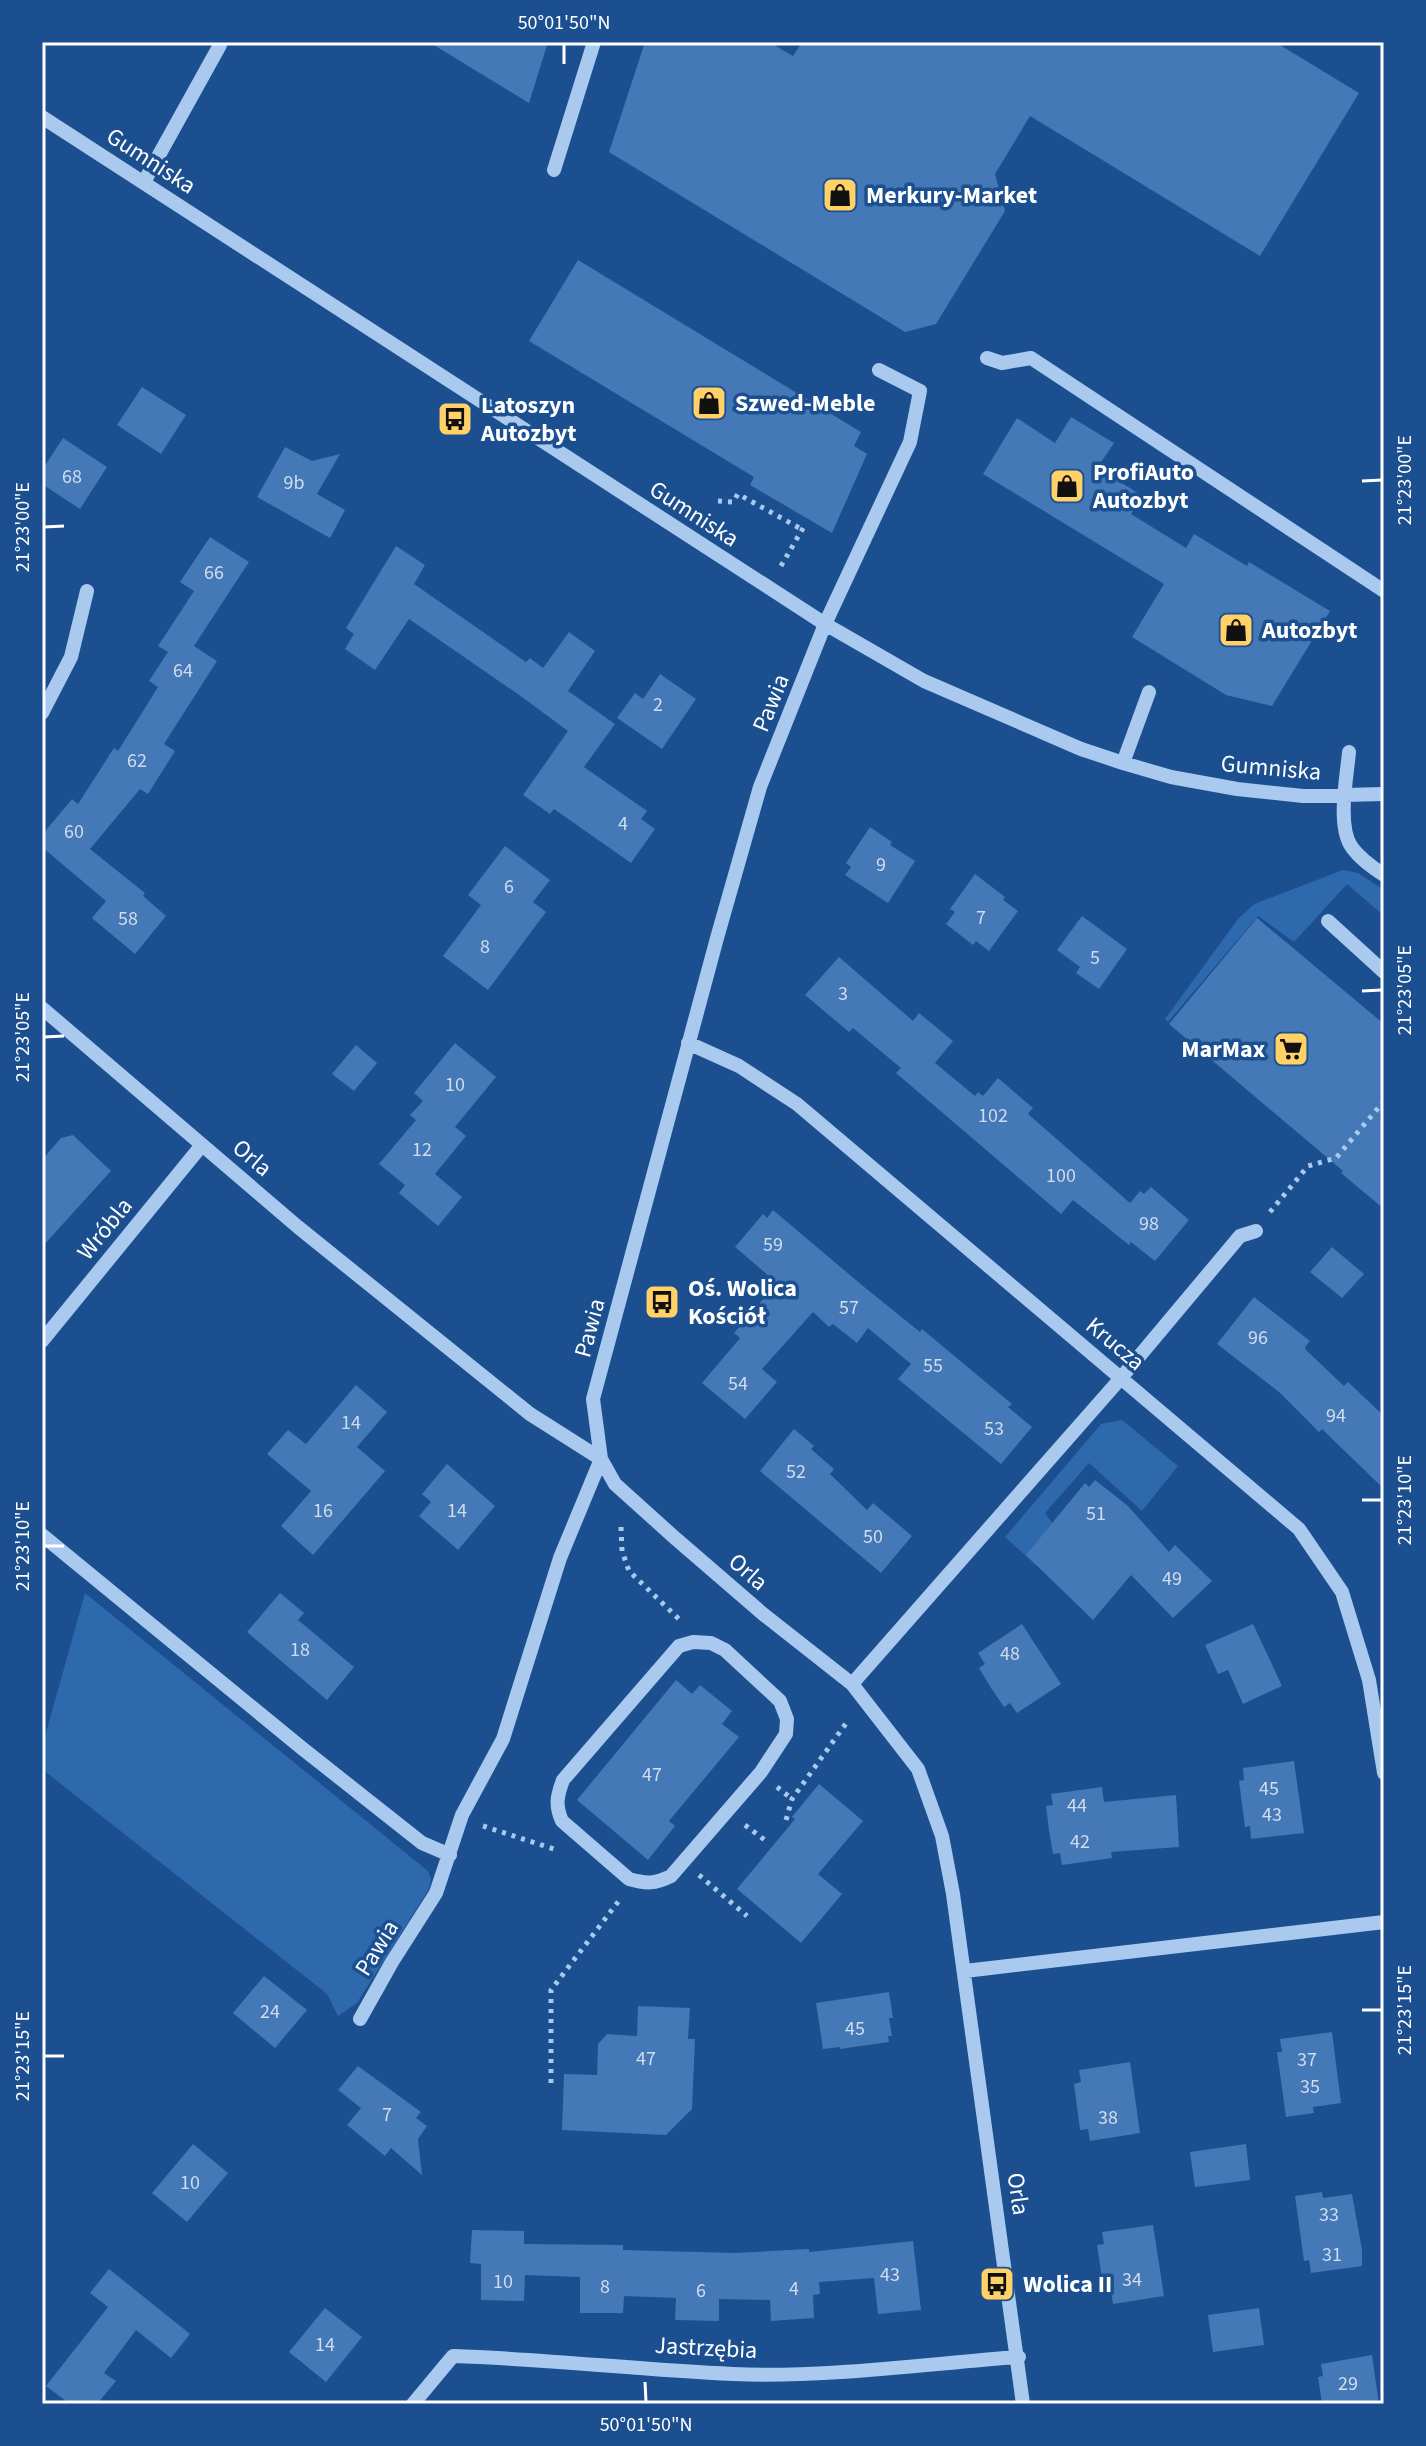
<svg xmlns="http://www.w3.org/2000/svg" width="1426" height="2446" viewBox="0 0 1426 2446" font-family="'Source Sans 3',sans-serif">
<rect width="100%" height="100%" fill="#1b4f8f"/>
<path fill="#2e69ad" d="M1343 870 1358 873 1384 890V916L1347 884 1294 942 1258 916 1168 1022 1165 1019 1238 919 1254 904Z
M1122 1420 1178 1466 1142 1511 1089 1463 1045 1513 1064 1539 1037 1566 1005 1537 1101 1424Z
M85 1593 428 1871 431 1879 429 1889 357 2003 338 2016 327 1994 42 1769V1747Z"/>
<path fill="#4478b7" d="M429 42H548L529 103Z
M645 42H769L793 56 802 42H1275L1359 93 1260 256 1030 116 995 174 1005 211 936 324 905 332 609 152Z
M578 260 861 432 854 446 867 454 832 533 750 485 754 477 529 341Z
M142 387 186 415 161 454 117 425Z
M1071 417 1114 443 1097 468 1143 496 1131 514 1186 548 1194 534 1247 566 1249 562 1330 611 1272 706 1226 695 1132 637 1164 584 983 474 1017 418 1055 443Z
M63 438 107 467 80 509 42 484V470Z
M285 447 312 461 340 454 317 494 345 510 330 538 257 497Z
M210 537 249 562 194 646 217 661 164 744 175 751 148 794 140 789 90 849 145 893 143 896 166 916 135 954 92 918 106 901 42 847V835L72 799 78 804 114 748 118 751 158 687 149 681 168 652 158 646 194 591 180 582Z
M396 546 425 565 414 584 526 662 530 658 543 668 569 632 595 651 568 691 615 724 584 767 647 811 641 819 655 829 631 863 554 809 550 814 523 795 568 731 522 697 409 619 375 670 345 649 354 634 346 628Z
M660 674 696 699 662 749 617 718 635 693 643 699Z
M870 827 892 842 890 845 915 861 888 903 845 875 851 867 846 863Z
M505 846 550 880 533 902 546 912 488 990 443 956 481 905 468 895Z
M975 874 1005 897 1003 900 1018 911 989 951 976 941 973 945 946 924 955 912 950 909Z
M1082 916 1127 949 1099 989 1076 973 1080 967 1057 950Z
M1257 918 1384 1024V1209L1341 1173 1343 1171 1169 1024Z
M839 957 913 1021 919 1013 953 1041 935 1063 975 1096 978 1092 983 1096 998 1078 1033 1108 1028 1114 1130 1203 1140 1191 1144 1194 1151 1187 1189 1220 1155 1261 1131 1242 1129 1245 1073 1200 1061 1214 896 1073 901 1068 853 1028 849 1032 805 995Z
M455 1043 496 1077 455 1127 466 1136 435 1174 462 1197 438 1226 399 1193 405 1185 379 1164 416 1120 410 1115 423 1101 414 1093Z
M356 1045 377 1063 354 1091 332 1074Z
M73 1135 111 1171 42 1247V1160L61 1138Z
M773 1210 863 1286 920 1332 922 1329 1012 1404 1008 1407 1032 1427 1001 1464 898 1379 911 1364 868 1328 857 1343 833 1324 829 1327 813 1312 762 1369 777 1382 745 1419 702 1383 740 1338 734 1333 777 1283 735 1247 763 1214 767 1218Z
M1332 1247 1364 1274 1342 1298 1310 1272Z
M1254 1297 1310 1341 1305 1347 1306 1350 1344 1386 1348 1382 1384 1416V1489L1322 1429 1319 1432 1279 1392 1217 1344Z
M356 1385 387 1412 357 1447 385 1471 313 1555 281 1526 311 1491 267 1454 288 1430 306 1444Z
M794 1429 814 1446 811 1449 834 1469 830 1474 867 1510 873 1503 912 1536 881 1573 760 1471Z
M447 1464 495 1506 458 1550 419 1516 431 1502 422 1494Z
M1095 1480 1128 1506 1169 1552 1175 1545 1212 1581 1173 1618 1131 1575 1093 1620 1026 1555 1085 1483 1089 1487Z
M280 1593 304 1613 298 1620 354 1667 327 1700 247 1632Z
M1022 1624 1061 1684 1017 1713 1010 1703 1004 1707 991 1688 979 1668 985 1664 978 1653Z
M1253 1624 1282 1686 1243 1704 1228 1670 1218 1674 1205 1645Z
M676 1680 692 1694 700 1685 732 1711 722 1724 739 1737 669 1821 675 1826 648 1860 577 1800Z
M1294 1761 1304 1833 1251 1839 1250 1826 1245 1827 1239 1781 1244 1780 1243 1768Z
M819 1784 863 1821 818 1874 842 1894 801 1943 737 1889 795 1819 792 1817Z
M1102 1787 1104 1802 1176 1795 1179 1847 1111 1852 1112 1858 1062 1865 1060 1853 1053 1854 1049 1830 1046 1806 1053 1805 1051 1794Z
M264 1976 307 2010 275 2048 233 2013Z
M889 1992 893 2018H889L892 2036H888L889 2042 840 2049V2047L823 2049 816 2003Z
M638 2006 690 2008 688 2039H695L692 2109 666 2135 562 2130 564 2074 597 2075 598 2044 607 2034 637 2036Z
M1332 2032 1341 2103 1313 2107 1314 2113 1286 2117 1277 2052H1282L1280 2039Z
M1130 2062 1140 2133 1090 2141 1088 2129 1080 2130 1074 2084 1081 2082 1079 2070Z
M358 2066 421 2112 416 2118 427 2126 418 2139 422 2175 391 2148 385 2156 347 2125 361 2108 338 2090Z
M193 2144 228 2173 187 2222 152 2193Z
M1246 2144 1250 2180 1195 2187 1190 2152Z
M1322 2192 1323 2198 1352 2194 1362 2250V2266L1311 2273 1309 2260 1304 2261 1295 2196Z
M1153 2225 1164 2296 1113 2304 1111 2291 1104 2292 1097 2245 1104 2244 1102 2232Z
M472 2230 524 2231V2244L623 2245V2250L735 2253 809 2249V2252L913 2241 921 2310 878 2314 874 2278 819 2282 820 2294 813 2295 814 2318 771 2321 770 2300 719 2299V2321L675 2320 676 2298 624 2296 623 2313H580V2277L525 2275 524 2301 481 2300V2264L470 2263Z
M109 2269 190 2334 171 2358 136 2330 104 2373 116 2381 97 2404H70L46 2386 108 2307 90 2293Z
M325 2308 362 2337 326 2382 289 2352Z
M1259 2308 1264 2345 1213 2352 1208 2315Z
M1372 2355 1379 2404H1322L1318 2377 1323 2376 1321 2364Z"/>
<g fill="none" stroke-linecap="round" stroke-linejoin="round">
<path stroke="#a9c9ee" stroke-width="5" stroke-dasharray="4 6" stroke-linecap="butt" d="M718 501 733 502 738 494 803 530
M781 566 806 523
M1270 1212 1308 1166 1336 1158 1384 1101
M621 1527 622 1551 629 1571 682 1622
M777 1787 792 1799
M786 1820 792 1799 847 1722
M745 1825 766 1841
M483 1826 557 1850
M699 1875 747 1916
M551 2083V1990L621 1898"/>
<path stroke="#a9c9ee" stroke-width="14" d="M42 117 825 624 924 681 1081 749 1123 763 1171 777 1237 789 1303 796 1384 794
M554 170 594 42
M144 182 220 45
M987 358 1002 363 1031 358 1384 591
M42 713 71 657 87 591
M1349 752C1347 776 1337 824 1351 846 1359 858 1372 867 1384 875
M1123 763 1149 692
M1328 921 1384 972
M42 1008 298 1227 530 1414 601 1459 615 1484 675 1538 763 1614 852 1684 918 1769 942 1836 953 1894 1023 2404
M688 1043 739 1066 797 1104 1299 1529 1342 1592 1369 1680 1384 1773
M42 1341 202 1145
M42 1535 303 1749 422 1843 450 1855
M693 1642 711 1643 725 1650 780 1701 787 1719 786 1734 761 1772 671 1876C655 1884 646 1884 629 1879L562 1821C555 1805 557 1796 563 1780L679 1646Z
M852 1684 1121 1378 1240 1236 1256 1231
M965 1971 1384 1922
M360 2019 392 1962 436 1893 462 1815 503 1739 560 1558 601 1459 593 1399 717 938 760 787 825 624 910 442 920 391 879 370
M413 2404 453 2356C547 2359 639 2370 733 2374 825 2378 926 2364 1019 2357"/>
</g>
<path fill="none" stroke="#fff" stroke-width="3" d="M564 44V64M1362 481 1382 480M44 527 64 526M1362 991 1382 990M44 1037 64 1036M1362 1500H1382M44 1546H64M1362 2010H1382M44 2056H64M645 2382 646 2402"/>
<defs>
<symbol id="shop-square" viewBox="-11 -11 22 22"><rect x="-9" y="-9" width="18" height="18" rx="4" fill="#ffd166" stroke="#1b4f8f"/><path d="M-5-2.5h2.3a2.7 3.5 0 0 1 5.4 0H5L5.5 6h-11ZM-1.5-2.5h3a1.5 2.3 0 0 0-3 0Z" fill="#111"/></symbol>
<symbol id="bus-square" viewBox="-11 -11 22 22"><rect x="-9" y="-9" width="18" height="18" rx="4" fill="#ffd166" stroke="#1b4f8f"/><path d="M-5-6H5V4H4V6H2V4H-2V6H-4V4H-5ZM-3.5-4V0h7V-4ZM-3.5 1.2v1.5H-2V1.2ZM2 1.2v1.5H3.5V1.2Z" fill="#111"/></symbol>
<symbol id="supermarket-square" viewBox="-11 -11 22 22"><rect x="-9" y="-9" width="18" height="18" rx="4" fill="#ffd166" stroke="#1b4f8f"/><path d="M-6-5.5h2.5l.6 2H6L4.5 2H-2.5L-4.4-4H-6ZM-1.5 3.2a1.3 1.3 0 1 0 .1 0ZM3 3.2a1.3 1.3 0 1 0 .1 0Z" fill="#111"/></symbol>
</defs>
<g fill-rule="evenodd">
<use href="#shop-square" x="820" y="175" width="40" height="40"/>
<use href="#shop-square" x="689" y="383" width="40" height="40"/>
<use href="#bus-square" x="435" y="399" width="40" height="40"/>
<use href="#shop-square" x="1047" y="466" width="40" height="40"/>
<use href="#shop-square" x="1216" y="610" width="40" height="40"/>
<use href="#supermarket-square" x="1271" y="1029" width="40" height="40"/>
<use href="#bus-square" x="642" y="1282" width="40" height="40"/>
<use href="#bus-square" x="977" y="2264" width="40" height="40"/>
</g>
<g text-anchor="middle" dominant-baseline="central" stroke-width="7" stroke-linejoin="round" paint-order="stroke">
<g font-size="20" fill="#d0dded">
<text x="72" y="477">68</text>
<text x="294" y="483">9b</text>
<text x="214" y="573">66</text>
<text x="183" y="671">64</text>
<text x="658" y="705">2</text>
<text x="137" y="761">62</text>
<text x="623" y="824">4</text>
<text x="74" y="832">60</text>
<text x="881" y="865">9</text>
<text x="509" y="887">6</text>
<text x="981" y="918">7</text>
<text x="128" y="919">58</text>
<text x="485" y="947">8</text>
<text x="1095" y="958">5</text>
<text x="843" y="994">3</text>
<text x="455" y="1085">10</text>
<text x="993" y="1116">102</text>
<text x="422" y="1150">12</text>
<text x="1061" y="1176">100</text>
<text x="1149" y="1224">98</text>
<text x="773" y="1245">59</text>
<text x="849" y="1308">57</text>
<text x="1258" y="1338">96</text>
<text x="933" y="1366">55</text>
<text x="738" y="1384">54</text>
<text x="1336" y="1416">94</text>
<text x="351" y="1423">14</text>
<text x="994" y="1429">53</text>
<text x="796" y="1472">52</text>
<text x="323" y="1511">16</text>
<text x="457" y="1511">14</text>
<text x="1096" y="1514">51</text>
<text x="873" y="1537">50</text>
<text x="1172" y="1579">49</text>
<text x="300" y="1650">18</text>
<text x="1010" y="1654">48</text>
<text x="652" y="1775">47</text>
<text x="1269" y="1789">45</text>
<text x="1077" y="1806">44</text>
<text x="1272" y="1815">43</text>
<text x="1080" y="1842">42</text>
<text x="270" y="2012">24</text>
<text x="855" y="2029">45</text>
<text x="646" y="2059">47</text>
<text x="1307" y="2060">37</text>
<text x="1310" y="2087">35</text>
<text x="387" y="2115">7</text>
<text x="1108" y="2118">38</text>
<text x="190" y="2183">10</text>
<text x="1329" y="2215">33</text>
<text x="1332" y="2255">31</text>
<text x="890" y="2275">43</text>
<text x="1132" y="2280">34</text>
<text x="503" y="2282">10</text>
<text x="605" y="2287">8</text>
<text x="794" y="2289">4</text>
<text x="701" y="2291">6</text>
<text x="325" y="2345">14</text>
<text x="1348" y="2384">29</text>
</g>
<g font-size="24" fill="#fff" stroke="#1b4f8f">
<text transform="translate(151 161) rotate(33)">Gumniska</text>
<text transform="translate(694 514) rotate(33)">Gumniska</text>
<text transform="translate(771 703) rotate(-68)">Pawia</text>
<text transform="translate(1271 768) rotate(5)">Gumniska</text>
<text transform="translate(252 1158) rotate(40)">Orla</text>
<text transform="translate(105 1229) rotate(-51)">Wróbla</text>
<text transform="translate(590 1328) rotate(-75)">Pawia</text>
<text transform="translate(1115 1344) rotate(40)">Krucza</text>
<text transform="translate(748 1572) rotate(41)">Orla</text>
<text transform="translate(377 1948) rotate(-58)">Pawia</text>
<text transform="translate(1018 2194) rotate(82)">Orla</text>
<text transform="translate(706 2348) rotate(3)">Jastrzębia</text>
</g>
<g font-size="24" font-weight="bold" fill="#fff" stroke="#1b4f8f" text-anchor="start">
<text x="866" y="195">Merkury-Market</text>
<text x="735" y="403">Szwed-Meble</text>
<text x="481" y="405">Latoszyn<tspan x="481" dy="28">Autozbyt</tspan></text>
<text x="1093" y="472">ProfiAuto<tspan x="1093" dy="28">Autozbyt</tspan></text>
<text x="1262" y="630">Autozbyt</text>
<text x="1265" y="1049" text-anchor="end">MarMax</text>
<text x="688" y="1288">Oś. Wolica<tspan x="688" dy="28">Kościół</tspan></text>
<text x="1023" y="2284">Wolica II</text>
</g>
</g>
<rect width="1426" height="2446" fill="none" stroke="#1b4f8f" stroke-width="88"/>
<rect x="44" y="44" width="1338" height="2358" fill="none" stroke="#fff" stroke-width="3"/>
<g font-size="20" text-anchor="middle" fill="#fff">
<text x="564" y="29">50°01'50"N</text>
<text transform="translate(1404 480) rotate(-90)" y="7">21°23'00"E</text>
<text transform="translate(22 527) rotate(-90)" y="7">21°23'00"E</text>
<text transform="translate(1404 990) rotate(-90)" y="7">21°23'05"E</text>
<text transform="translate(22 1037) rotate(-90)" y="7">21°23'05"E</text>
<text transform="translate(1404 1500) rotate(-90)" y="7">21°23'10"E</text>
<text transform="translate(22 1546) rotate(-90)" y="7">21°23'10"E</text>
<text transform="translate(1404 2010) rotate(-90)" y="7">21°23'15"E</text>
<text transform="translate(22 2056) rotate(-90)" y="7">21°23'15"E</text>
<text x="646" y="2431">50°01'50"N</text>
</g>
</svg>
